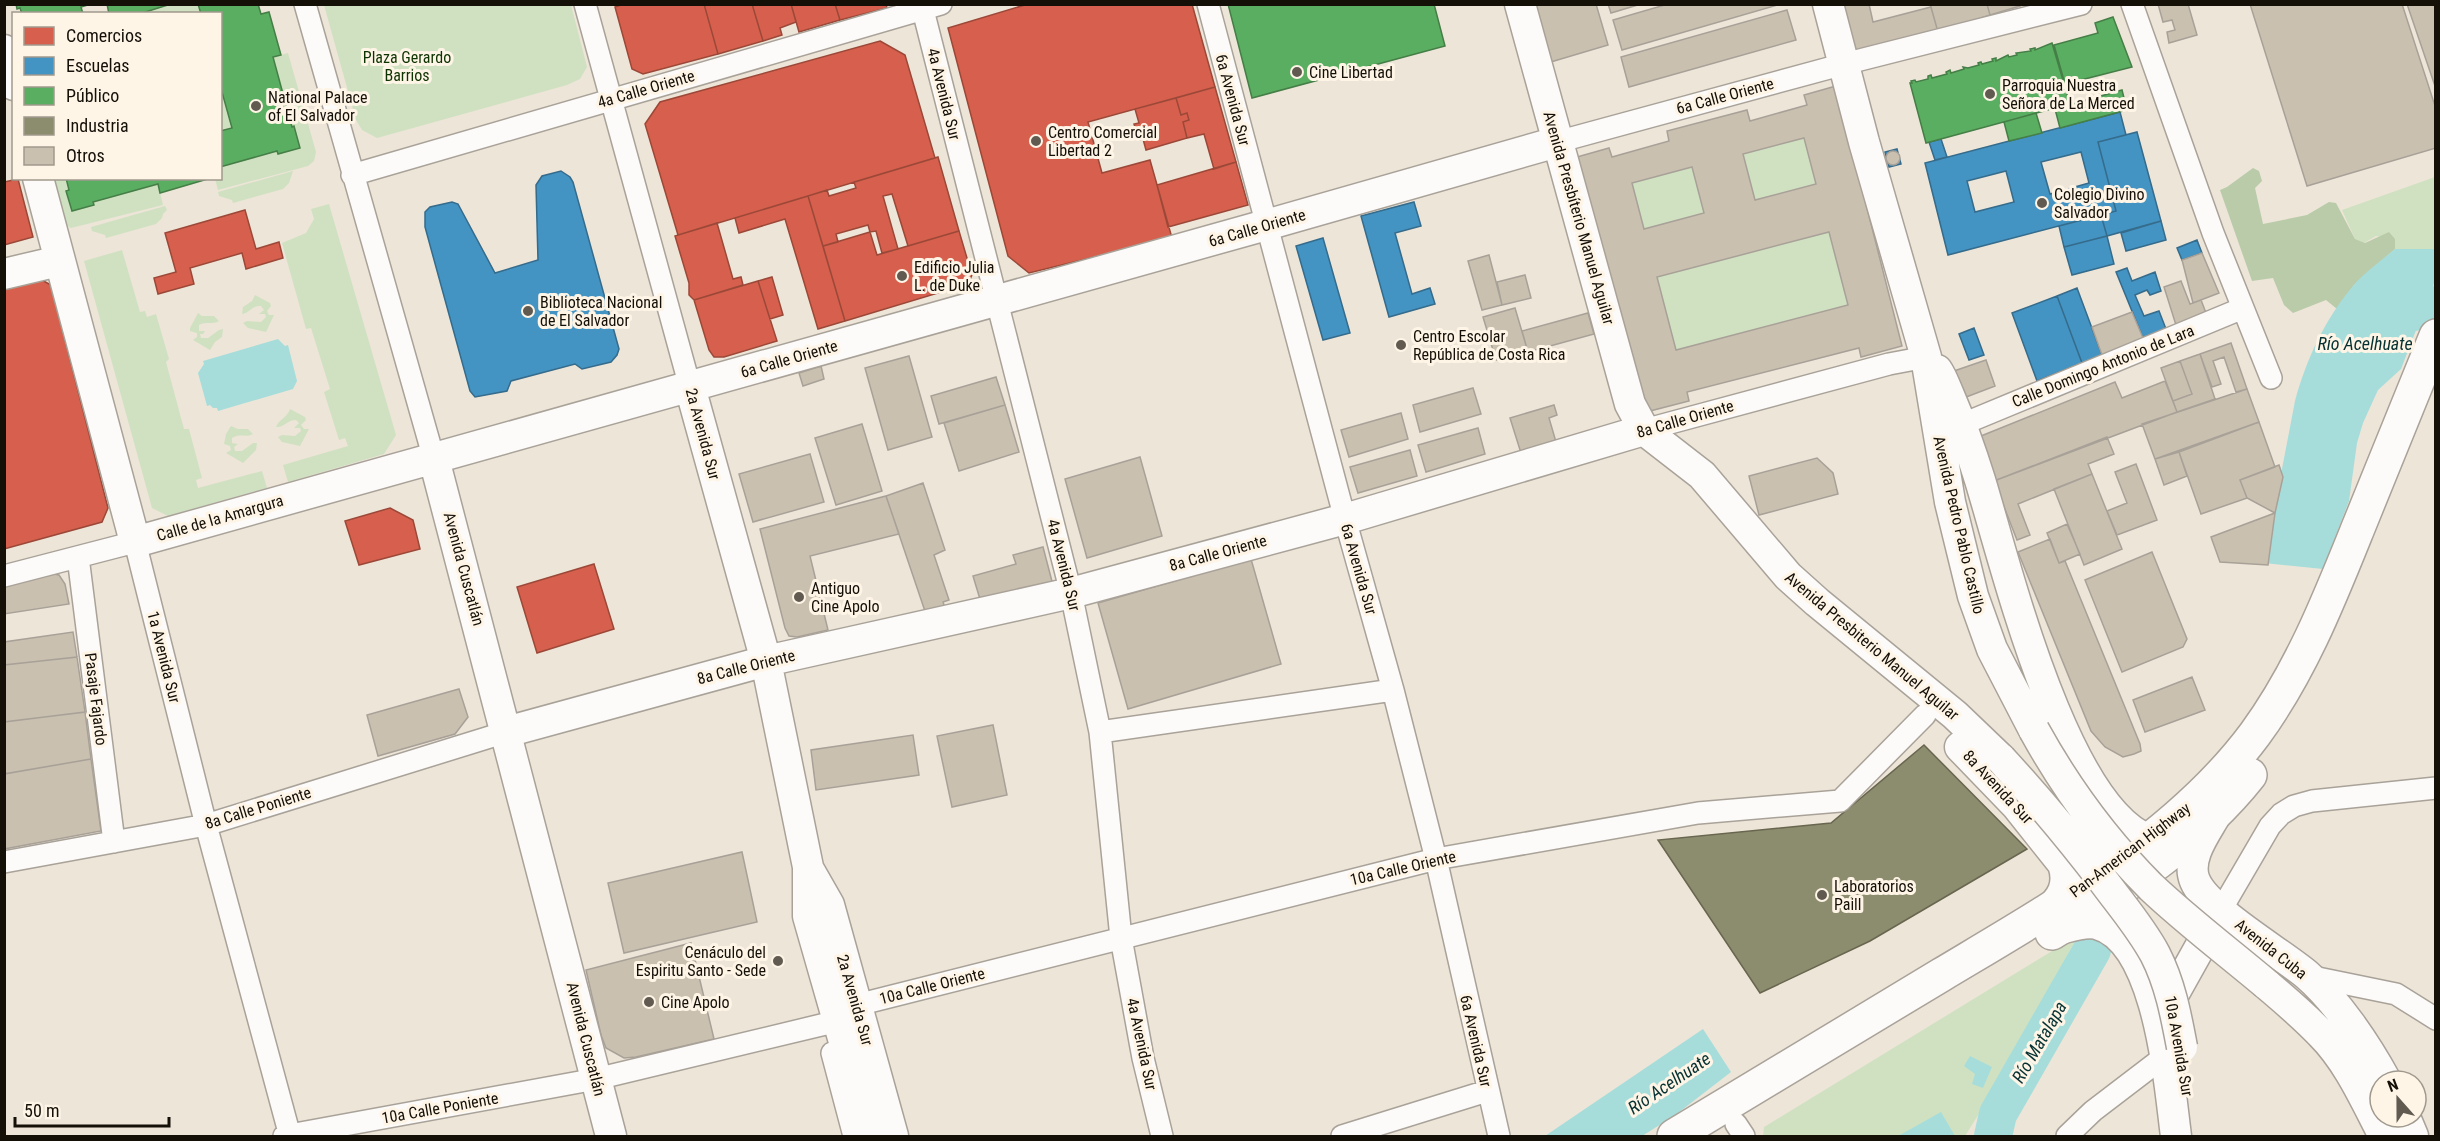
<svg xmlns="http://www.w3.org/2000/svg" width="2440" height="1141" viewBox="0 0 2440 1141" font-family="'Roboto Condensed',sans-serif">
<rect width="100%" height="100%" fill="#ede5d8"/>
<path fill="#d0e1c1" d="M168 4 198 5 201 13 139 14Z
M324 5H571L587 67 580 79 567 85 377 138 362 130 356 120Z
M288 53 316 152 314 161 308 166 218 190 215 179 220 178 221 167 277 151 278 153 300 147 294 126 292 127 273 57Z
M220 85 232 128 221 131H220Z
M1804 138 1816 184 1755 200 1743 154Z
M1692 167 1704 213 1644 229 1632 183Z
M293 171 289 183 283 189 233 203 232 200 219 196 218 192Z
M2435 177V249H2395V239L2376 236 2364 243 2355 239 2342 210Z
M53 179H66L69 190 66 191 72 211 93 205V202L158 184 163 205 71 228 66 225Z
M329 204 396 435 384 454 288 482 283 465 348 446 345 438 339 440 324 392 330 389 311 328 306 329 282 243 306 233 314 219 311 209Z
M165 206 167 210 163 214 162 218 156 224 106 238 105 235 92 231 91 227Z
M1829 232 1848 305 1676 350 1657 277Z
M122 250 140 312 145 311 147 317 156 314 169 359 166 362 184 429H189L202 478 196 480 198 488 262 471 267 488 168 516 152 508 84 261Z
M255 295 270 303 271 306 267 311 269 315H274L266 332 248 328 243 323 247 321 261 322 266 317 265 314H259L264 310 261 306C252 305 250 313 242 314L243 307 252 301Z
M198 313 202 316H214L219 321C213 325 206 321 199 325V331H205L203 334H200L201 338H208L219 330 223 329 222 337 215 342 210 350 193 340 197 337V333L190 331V328Z
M290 409 305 417 306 420 301 425 304 429H309L300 446 282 442 278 437 282 435 295 436 301 431 300 428H294L299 423 296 420C287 420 284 428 276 427 279 419 287 418 290 409Z
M231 426 238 429H248L253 434C246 438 240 433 232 438V443L238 444 234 447 235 451H242L253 443H257L256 450 243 463 226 453 231 450 230 446 224 444 226 434Z
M2075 937 2076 939 2002 1077 1965 1136H1763L1764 1127Z"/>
<path fill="#b9cba9" d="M2253 168 2259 171 2262 181 2255 188 2263 224 2307 215 2329 202 2336 203 2355 239 2365 243 2389 232 2395 239V249L2354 285 2337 309 2326 300 2293 313 2284 305 2273 278 2252 281 2220 190 2227 187Z"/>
<path fill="#a6dddb" d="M2395 249H2435V281L2401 369 2378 390 2363 423 2357 443 2349 501 2323 569 2264 563 2295 401C2306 360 2325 319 2353 286 2365 272 2381 261 2395 249Z
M278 339 285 346 288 345 297 381 293 389 218 411 217 408H213L210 405 207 406 198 373 204 364 203 361Z
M1703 1029 1731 1072 1674 1116 1642 1136H1545Z
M1970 1056 1992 1067 1983 1088 1972 1084 1975 1074 1964 1066Z
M1941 1112 1955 1136H1898Z"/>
<path fill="#d6604d" stroke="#9c4838" stroke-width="1.5" d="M624 4H704L718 54 643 74 632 69 615 7Z
M704 4H752L763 41 718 54Z
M752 4H791L796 22 780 28 782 35 763 41Z
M791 4H835L840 20 799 32Z
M835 4H886L887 8 840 20Z
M1028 4H1192L1215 87 1088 122 1102 173 1150 160 1172 238 1029 273 1008 256 948 28Z
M880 41 905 55 935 158 678 235 645 124 660 102Z
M1215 87 1236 162 1214 169 1204 134 1187 138 1183 122 1189 120 1187 113 1181 115 1176 98Z
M1176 98 1181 115 1187 113 1189 120 1183 122 1187 138 1146 150 1143 139 1139 140 1134 124 1139 123 1135 109Z
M938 157 959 231 908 246 892 194 883 196 898 249 882 253 876 231 870 232 868 225 836 234 838 242 823 246 808 196 827 190 829 196 856 188 854 182Z
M1236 162 1248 205 1168 227 1157 185Z
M18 179 33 237 4 245V182Z
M808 196 845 321 818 329 785 219 739 233 735 218Z
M245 210 256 249 279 242 283 258 246 269 242 253 190 268 194 284 158 294 154 278 176 272 165 233Z
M717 223 733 279 741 277 743 285 694 300 689 295V283L675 236Z
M959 231 972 275 968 284 845 321 823 246 870 232 877 255Z
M772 277 783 315 770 319 758 281Z
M38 278 51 285 108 508 102 522 4 549V287Z
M758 281 777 341 724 357H714L709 350 694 300Z
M390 508 413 520 420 549 359 565 345 521Z
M594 564 614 629 537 653 517 587Z"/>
<path fill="#4393c3" stroke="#356b8b" stroke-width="1.5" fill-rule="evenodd" d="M2120 112 2126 135 2098 142 2116 211 1948 255 1925 163ZM2081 152 2089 183 2050 194 2041 162ZM2006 171 2014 202 1975 212 1967 181Z
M2137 132 2161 221 2107 236 2101 215 2116 211 2098 142Z
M1941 139 1947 157 1935 160 1929 142Z
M1897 149 1901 164 1889 167 1885 152Z
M561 171 570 177 573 182 619 349 617 355 611 362 582 369 575 364 511 381 507 391 475 397 470 391 425 227V212L430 207 452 202 458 204 495 273 538 260 536 185 542 176Z
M1414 202 1421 226 1395 233 1412 294 1430 288 1435 304 1389 317 1361 216Z
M2101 215 2107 236 2064 247 2059 226Z
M2161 221 2166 240 2126 251 2121 233Z
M2107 236 2114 264 2072 275 2064 247Z
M1323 238 1350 333 1323 340 1296 246Z
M2197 240 2202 253 2182 260 2177 248Z
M2127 268 2132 281 2155 272 2161 291 2150 295 2147 290 2135 295 2144 316 2159 311 2166 329 2143 338 2116 272Z
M2077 288 2102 355 2082 363 2057 296Z
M2057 296 2082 363 2037 381 2012 313Z
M1974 328 1984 355 1969 360 1959 334Z"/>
<path fill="#5aae61" stroke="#457e46" stroke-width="1.5" d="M16 4H91L81 7 83 14H22L20 8 17 9Z
M107 4H168V5L139 14H109Z
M198 4H258L261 14 269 12 281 55 273 57 292 127 294 126 300 148 278 154 277 151 220 167V131L232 128 220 85V14H201Z
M1228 4H1434L1445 46 1252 98Z
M2113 17 2132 67 2065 84 2054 45 2098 33 2095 23Z
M2052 43 2070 104 1926 143 1910 83H1912L1911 81 1915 80 1916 82 1928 79V76L1931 75 1932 78 1947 74 1946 72 1950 70 1951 73 1964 69 1963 67 1968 68 1979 65 1978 63 1981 62 1982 64 1993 61 1992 59 1996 58V61L2008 55 2009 57 2017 55 2016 53 2031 51 2030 49 2035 48V50Z
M2122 90 2127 110 2060 128 2055 109Z
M2036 113 2042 133 2009 141 2004 122Z
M66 178H211L160 193 158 184 93 202 94 205 72 211 66 191 69 190Z"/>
<path fill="#8c8c6e" stroke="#68664f" stroke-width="1.5" d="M1924 745 2027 849 1870 941 1760 993 1658 840 1831 823Z"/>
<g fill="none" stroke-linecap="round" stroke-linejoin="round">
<path stroke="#a6dddb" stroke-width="38" d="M2377 323 2436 305
M1993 1136 1998 1114 2092 950"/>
</g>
<path fill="#cac0b0" stroke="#a8a198" stroke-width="1.5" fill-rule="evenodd" d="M1533 4H1596L1608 45 1544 64Z
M1608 4H1641L1611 13Z
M1668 4H1781L1622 50 1613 20Z
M1841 4H1869L1873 22 1931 7 1938 32 1854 54Z
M1930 4H1987L1990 15 1938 32Z
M1987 4H2019L2020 6 1990 15Z
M2158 4H2188L2197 35 2169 43 2167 32 2175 30 2172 20 2163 22Z
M2250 4H2402L2436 109V148L2307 186Z
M2407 4H2436V89Z
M1787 10 1796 40 1629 87 1621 57Z
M1836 86 1902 346 1861 357 1859 348 1687 392 1689 401 1646 412 1577 157 1609 148 1612 157 1669 141 1667 131 1747 110 1750 121 1807 105 1804 95ZM1804 138 1816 184 1755 200 1743 154ZM1692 167 1704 213 1644 229 1632 183ZM1829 232 1848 305 1676 350 1657 277Z
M1886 158a7 7 0 1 1 14 0a7 7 0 1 1-14 0Z
M2202 253 2219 293 2193 303 2182 260Z
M1489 255 1502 305 1482 310 1468 261Z
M1525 275 1531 298 1502 305 1497 282Z
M2181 281 2190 304 2201 300 2206 313 2176 325 2164 287Z
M1515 308 1528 352 1496 360 1483 317Z
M2132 312 2143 338 2102 355 2092 327Z
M1588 313 1594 334 1528 352 1522 331Z
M2231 343 2247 389 2236 392 2224 357 2213 361 2221 384 2212 387 2200 354Z
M2200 354 2215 399 2177 412 2173 401 2192 394 2180 361Z
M909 356 932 437 888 450 865 368Z
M1986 360 1995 386 1961 399 1951 372Z
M2180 361 2192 394 2173 401 2161 368Z
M821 366 824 379 803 386 799 373Z
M996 377 1005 405 939 424 931 396Z
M2165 381 2177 412 1994 481 1981 436 2115 382 2122 398Z
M1473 388 1481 414 1420 432 1413 405Z
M2247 389 2259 422 2155 459 2142 424Z
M1005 405 1019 452 959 471 944 423Z
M1554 405 1557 415 1549 418 1556 442 1521 453 1510 418Z
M1401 413 1408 439 1349 457 1341 430Z
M2259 422 2275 467 2240 480 2247 498 2201 514 2179 452Z
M862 424 882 491 836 505 815 438Z
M1478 428 1485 454 1426 472 1418 445Z
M2107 437 2114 454 2088 464 2092 474 2018 504 2030 535 2017 540 1994 481Z
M1410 450 1417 476 1358 493 1350 467Z
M2179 452 2187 476 2164 485 2155 459Z
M810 454 824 502 753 522 739 474Z
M1140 457 1162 536 1087 558 1065 479Z
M1817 458 1833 473 1838 494 1759 515 1749 476Z
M2136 464 2157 520 2117 535 2107 511 2127 503 2115 472Z
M2279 465 2283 477 2275 513 2247 498 2240 480Z
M2092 474 2122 549 2084 565 2054 489Z
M923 483 945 550 934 555 949 600 943 602 947 614 928 620 886 496Z
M886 496 899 534 810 556 828 630 797 637 789 636 785 628 760 529Z
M2275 513 2268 565 2220 562 2211 537Z
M2067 524 2080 554 2059 563 2047 533Z
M2050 539 2059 563 2065 561 2140 744 2141 751 2134 754 2123 757 2105 747 2091 731 2018 552Z
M1043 547 1054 589 983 609 973 576 1016 564 1013 555Z
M2152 552 2187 639 2183 647 2122 672 2085 580Z
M1251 559 1281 664 1128 709 1098 603Z
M54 574 59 575 65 584 69 604 4 614V587Z
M73 632 77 657 4 665V642Z
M77 657 85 712 4 722V665Z
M2192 677 2205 710 2145 732 2133 700Z
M459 689 468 717 455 734 378 756 367 715Z
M85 712 91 759 4 774V722Z
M993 725 1007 795 952 807 937 736Z
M913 735 919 775 816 790 811 750Z
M91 759 101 831 4 849V774Z
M742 852 757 922 624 953 608 883Z
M691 943 714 1039 636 1057 624 1058 606 1048 601 1035 586 970Z"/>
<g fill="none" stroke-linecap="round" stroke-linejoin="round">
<defs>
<path id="street" d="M305 4 434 459
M585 4 690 387
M917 4 923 10 1071 593 1100 732 1121 938 1143 1058 1162 1136
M1208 4 1345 519 1393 690 1436 859 1499 1136
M2132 4 2213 233 2271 378
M1557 142 1844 64 2081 4
M352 175 941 4
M1963 424 2243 308
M1644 430 1889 364 1926 357
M78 557 114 842
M4 576 135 542 206 825 290 1136
M1100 732 1393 690
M4 862 206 825 506 732
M2221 910 2270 826 2281 814 2294 806 2312 801 2436 788
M2308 976 2396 994 2436 1019
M857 1005 1436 859 1698 813 1840 801 1925 715
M832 1053 854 1136
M1736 1124 1744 1136
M284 1136 596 1079 838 1021
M1342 1136 1487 1091
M2067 1136 2093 1111 2165 1056"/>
<path id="secondary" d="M1520 4 1630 404 1644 430 1702 475 1788 576 1817 602 1955 715 2001 759
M1828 4 1864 142 1926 357 1950 502 1973 596 1992 649 2034 730
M4 50 14 85
M38 178 135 542 1266 225 1557 142
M4 274 59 261
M1937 370C1942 377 1945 386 1949 395 1961 423 1971 451 1980 480 2006 565 2063 806 2149 840
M690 387 766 661 808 867V916L871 1136
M434 459 611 1136
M506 732 766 661 1071 593 1345 519 1644 430
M1960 747 2016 805 2063 864C2070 885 2062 899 2046 912
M2214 818C2204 835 2186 860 2195 881 2207 910 2281 953 2307 975 2337 1001 2367 1046 2386 1081
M809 870 829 905 893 1136
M2056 930C2069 927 2084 921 2097 924 2159 941 2169 1083 2176 1136
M2266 984C2285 1000 2304 1016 2321 1034 2349 1062 2366 1102 2384 1136
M2162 1015 2219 913
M2405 1117 2413 1136"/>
<path id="highway" d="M2052 933C2123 889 2198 841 2250 775
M1674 1136C1763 1082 1852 1028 1941 975 2051 909 2177 839 2255 734 2301 671 2329 600 2358 528 2384 464 2410 400 2436 336"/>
</defs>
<use href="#street" stroke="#a9a299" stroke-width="24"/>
<use href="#secondary" stroke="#a9a299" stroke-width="33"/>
<use href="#highway" stroke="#a9a299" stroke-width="36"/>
<use href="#street" stroke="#fcfbf9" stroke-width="21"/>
<use href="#secondary" stroke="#fcfbf9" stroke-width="30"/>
<use href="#highway" stroke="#fcfbf9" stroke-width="33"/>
<defs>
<path id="secondary-bridge" d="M2034 730C2066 788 2104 840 2151 887 2187 921 2228 952 2266 984
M2001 759C2038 799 2072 840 2105 883 2122 906 2141 928 2155 954 2170 983 2176 1015 2182 1047"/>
</defs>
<use href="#secondary-bridge" stroke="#a9a299" stroke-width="33" stroke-linecap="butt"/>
<use href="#secondary-bridge" stroke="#fcfbf9" stroke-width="30"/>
</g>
<g fill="#605a50" stroke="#fef5e7" stroke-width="2">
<circle cx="1297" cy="72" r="6"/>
<circle cx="1990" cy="94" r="6"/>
<circle cx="256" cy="106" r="6"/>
<circle cx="1036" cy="141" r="6"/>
<circle cx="2042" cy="203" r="6"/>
<circle cx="902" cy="276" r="6"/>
<circle cx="528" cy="311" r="6"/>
<circle cx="1401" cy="345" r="6"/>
<circle cx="799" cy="597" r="6"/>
<circle cx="1822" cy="895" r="6"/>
<circle cx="778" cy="961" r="6"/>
<circle cx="649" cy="1002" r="6"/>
</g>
<g text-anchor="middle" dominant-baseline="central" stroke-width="6" stroke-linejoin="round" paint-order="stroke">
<g font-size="16" fill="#0d3300" stroke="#fef5e7">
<text x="407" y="57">Plaza Gerardo<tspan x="407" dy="18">Barrios</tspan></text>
</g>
<g font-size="16" fill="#140f07" stroke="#fef5e7" text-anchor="start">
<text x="1309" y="72">Cine Libertad</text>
<text x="2002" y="85">Parroquia Nuestra<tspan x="2002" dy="18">Señora de La Merced</tspan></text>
<text x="268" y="97">National Palace<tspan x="268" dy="18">of El Salvador</tspan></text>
<text x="1048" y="132">Centro Comercial<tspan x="1048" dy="18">Libertad 2</tspan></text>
<text x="2054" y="194">Colegio Divino<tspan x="2054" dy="18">Salvador</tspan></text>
<text x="914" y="267">Edificio Julia<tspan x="914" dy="18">L. de Duke</tspan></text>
<text x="540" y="302">Biblioteca Nacional<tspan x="540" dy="18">de El Salvador</tspan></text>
<text x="1413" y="336">Centro Escolar<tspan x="1413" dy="18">República de Costa Rica</tspan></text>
<text x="811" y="588">Antiguo<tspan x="811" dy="18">Cine Apolo</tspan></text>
<text x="1834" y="886">Laboratorios<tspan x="1834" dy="18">Paill</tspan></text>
<text x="766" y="952" text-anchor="end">Cenáculo del<tspan x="766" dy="18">Espiritu Santo - Sede</tspan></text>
<text x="661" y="1002">Cine Apolo</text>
</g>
<g font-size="16" fill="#140f07" stroke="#fef5e7">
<text transform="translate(646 89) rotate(-16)">4a Calle Oriente</text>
<text transform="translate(944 94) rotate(76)">4a Avenida Sur</text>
<text transform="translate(1725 96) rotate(-15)">6a Calle Oriente</text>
<text transform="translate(1233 100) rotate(75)">6a Avenida Sur</text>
<text transform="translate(1579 218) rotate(74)">Avenida Presbíterio Manuel Aguilar</text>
<text transform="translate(1257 228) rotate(-16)">6a Calle Oriente</text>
<text transform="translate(789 359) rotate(-16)">6a Calle Oriente</text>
<text transform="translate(2103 366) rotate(-22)">Calle Domingo Antonio de Lara</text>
<text transform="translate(1685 419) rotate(-16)">8a Calle Oriente</text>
<text transform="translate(703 434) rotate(75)">2a Avenida Sur</text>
<text transform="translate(220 518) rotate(-16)">Calle de la Amargura</text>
<text transform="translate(1959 525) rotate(77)">Avenida Pedro Pablo Castillo</text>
<text transform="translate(1218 553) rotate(-15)">8a Calle Oriente</text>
<text transform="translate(1064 565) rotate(76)">4a Avenida Sur</text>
<text transform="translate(464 569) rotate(75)">Avenida Cuscatlán</text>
<text transform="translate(1359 569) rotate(74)">6a Avenida Sur</text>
<text transform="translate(1872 646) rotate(40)">Avenida Presbiterio Manuel Aguilar</text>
<text transform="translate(164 657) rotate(76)">1a Avenida Sur</text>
<text transform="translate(746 667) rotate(-14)">8a Calle Oriente</text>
<text transform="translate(96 699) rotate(83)">Pasaje Fajardo</text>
<text transform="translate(1998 787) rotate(47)">8a Avenida Sur</text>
<text transform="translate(258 808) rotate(-17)">8a Calle Poniente</text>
<text transform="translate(2130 850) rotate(-37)">Pan-American Highway</text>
<text transform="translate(1403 868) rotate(-13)">10a Calle Oriente</text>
<text transform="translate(2271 949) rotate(38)">Avenida Cuba</text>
<text transform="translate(932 986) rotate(-14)">10a Calle Oriente</text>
<text transform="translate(855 1000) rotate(74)">2a Avenida Sur</text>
<text transform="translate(586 1039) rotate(76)">Avenida Cuscatlán</text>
<text transform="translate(1476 1041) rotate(77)">6a Avenida Sur</text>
<text transform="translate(1142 1044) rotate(78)">4a Avenida Sur</text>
<text transform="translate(2179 1046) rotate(80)">10a Avenida Sur</text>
<text transform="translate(440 1108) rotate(-10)">10a Calle Poniente</text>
</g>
<g font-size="18" font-style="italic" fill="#063132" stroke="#fef5e7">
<text x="2365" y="343">Río Acelhuate</text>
<text transform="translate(2039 1042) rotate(-60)">Río Matalapa</text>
<text transform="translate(1669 1083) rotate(-34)">Río Acelhuate</text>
</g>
</g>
<rect width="2440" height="1141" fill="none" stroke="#140f07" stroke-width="12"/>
<rect x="12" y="12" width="210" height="168" fill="#fef5e7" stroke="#a0998d" stroke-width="1.5"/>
<rect x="24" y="27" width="30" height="18" fill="#d6604d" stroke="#a0998d" stroke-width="1.5"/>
<text x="66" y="42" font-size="18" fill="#140f07">Comercios</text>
<rect x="24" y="57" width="30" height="18" fill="#4393c3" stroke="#a0998d" stroke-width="1.5"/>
<text x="66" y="72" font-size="18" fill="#140f07">Escuelas</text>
<rect x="24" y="87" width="30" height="18" fill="#5aae61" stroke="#a0998d" stroke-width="1.5"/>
<text x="66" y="102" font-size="18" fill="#140f07">Público</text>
<rect x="24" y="117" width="30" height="18" fill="#8c8c6e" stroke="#a0998d" stroke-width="1.5"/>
<text x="66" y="132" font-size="18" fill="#140f07">Industria</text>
<rect x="24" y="147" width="30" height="18" fill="#cac0b0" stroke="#a0998d" stroke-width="1.5"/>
<text x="66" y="162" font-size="18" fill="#140f07">Otros</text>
<g transform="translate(2398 1099) rotate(339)"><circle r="28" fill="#fef5e7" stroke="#a0998d" stroke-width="1.5"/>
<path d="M0-4.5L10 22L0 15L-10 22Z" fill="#605a50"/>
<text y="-9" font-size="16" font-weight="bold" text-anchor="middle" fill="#140f07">N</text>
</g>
<path d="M15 1117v9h154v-9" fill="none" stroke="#140f07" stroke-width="3"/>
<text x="24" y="1117" font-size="18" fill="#140f07" stroke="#fef5e7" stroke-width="4.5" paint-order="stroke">50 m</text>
</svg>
